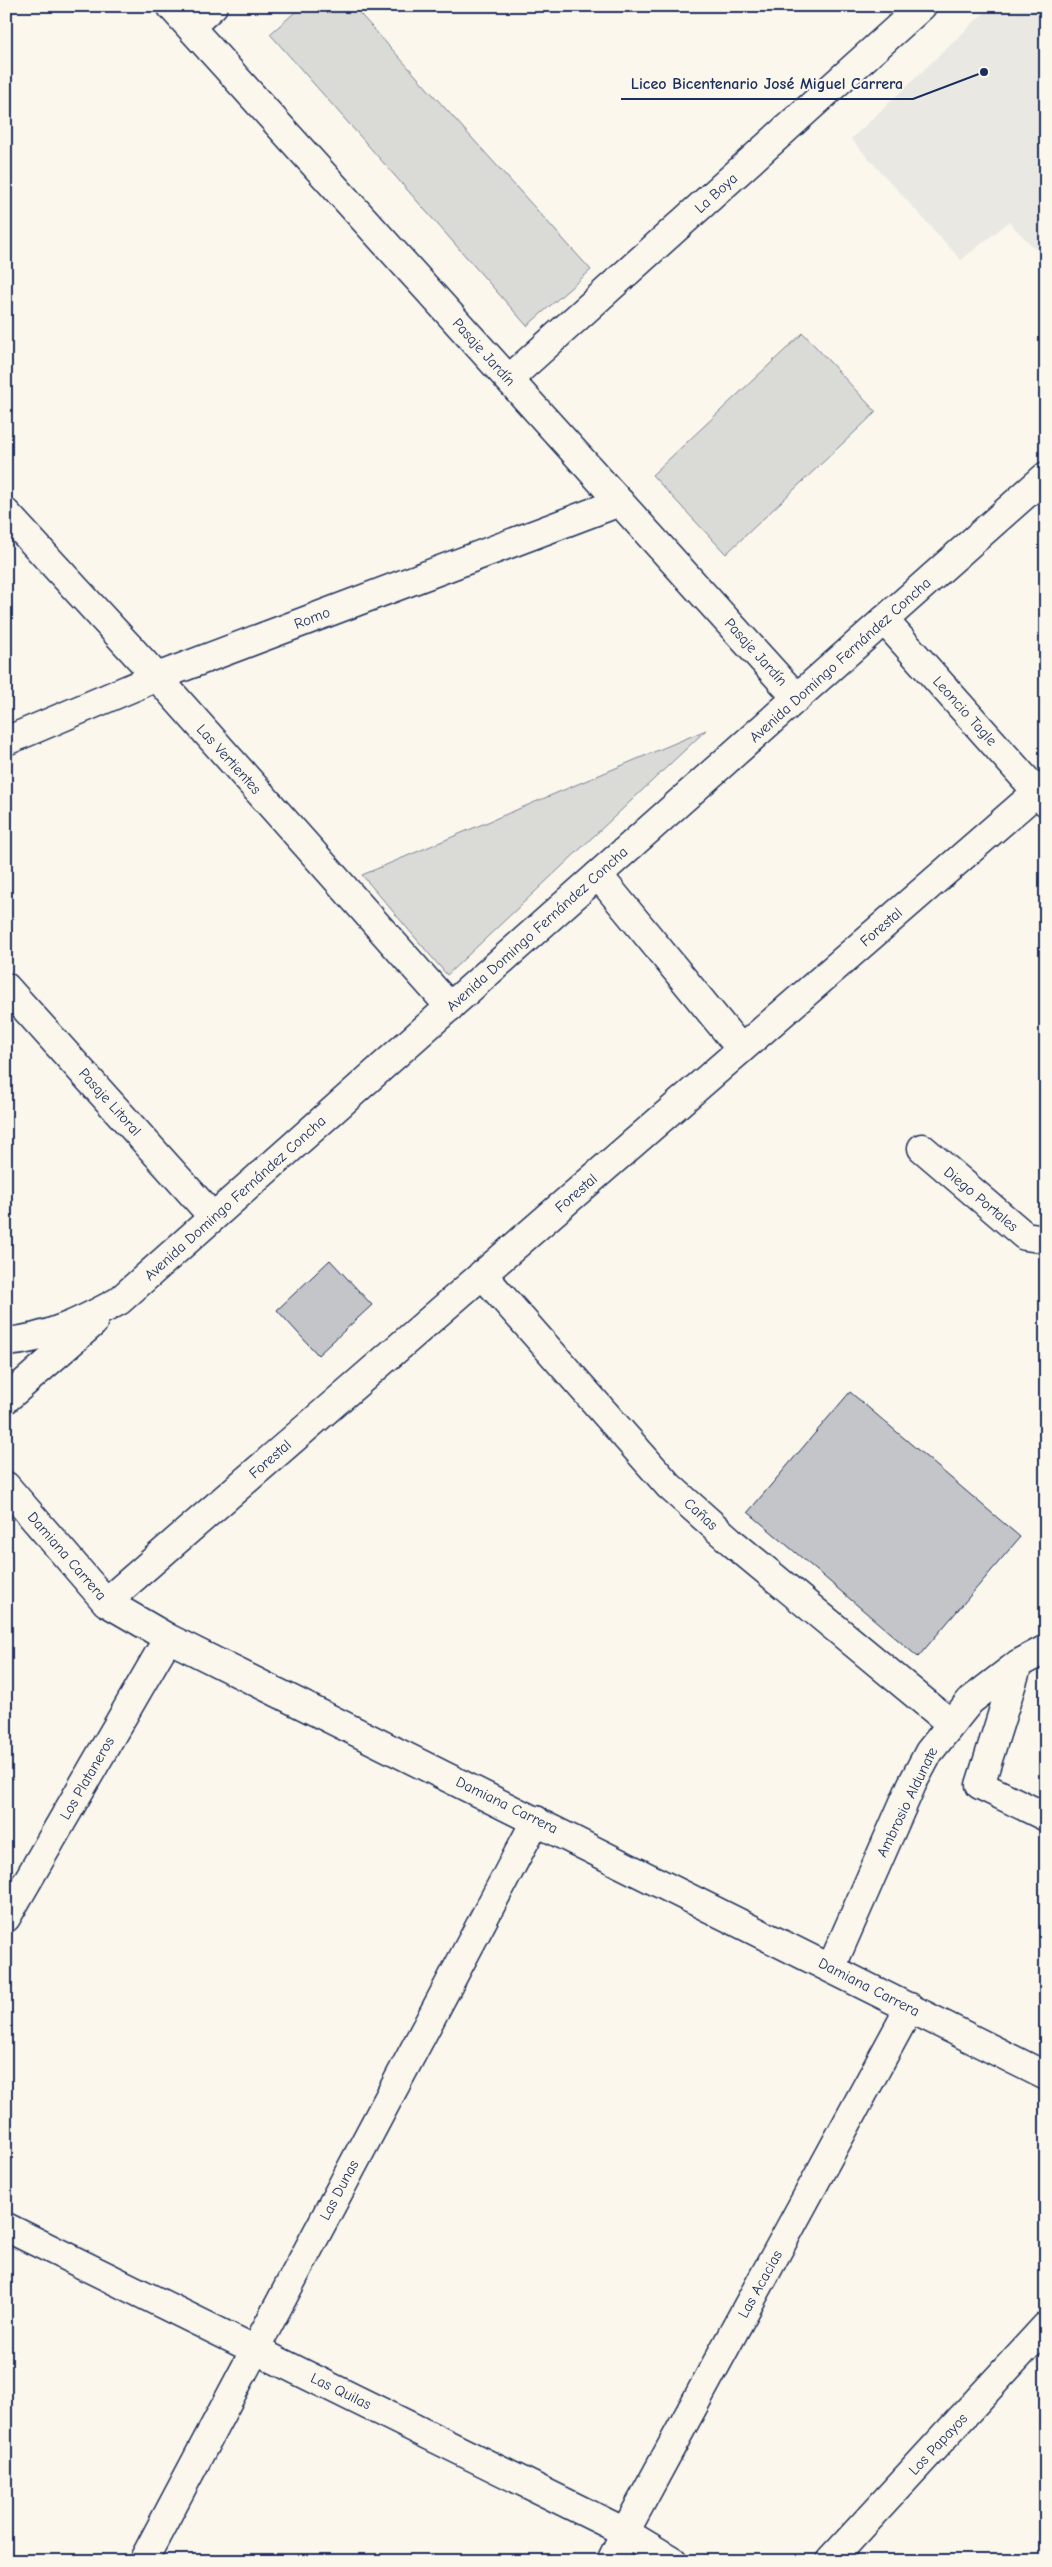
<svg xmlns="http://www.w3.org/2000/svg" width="1052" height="2567" viewBox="0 0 1052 2567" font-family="'Comic Neue',sans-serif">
<rect width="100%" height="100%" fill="#fbf7ec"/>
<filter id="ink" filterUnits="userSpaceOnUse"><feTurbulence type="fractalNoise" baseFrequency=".02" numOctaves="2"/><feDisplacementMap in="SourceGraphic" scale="10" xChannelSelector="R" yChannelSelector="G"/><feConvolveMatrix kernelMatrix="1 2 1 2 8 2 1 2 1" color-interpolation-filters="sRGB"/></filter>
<g filter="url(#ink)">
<path fill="#eae8e2" d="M991 6H1046V260L1009 222 961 260 851 139Z"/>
<path fill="#dadad7" stroke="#7a849a" d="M302 6H353L591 270 527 326 270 34Z
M803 333 876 412 726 554 652 475Z
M706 730 447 975 362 875Z"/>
<path fill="#c3c5c9" stroke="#1b2f5e" d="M330 1260 372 1305 318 1355 277 1310Z
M850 1392 1020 1537 918 1657 748 1512Z"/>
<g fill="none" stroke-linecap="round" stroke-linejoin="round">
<defs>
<path id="minor" d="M171 6 797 698
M190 27 213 6
M509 379 922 6
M6 513 157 677 450 1007
M884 620 1046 802
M6 741 157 677 620 502
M598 875 741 1049
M6 987 213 1217
M922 1148 1025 1236 1046 1239
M482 1274 669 1486 734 1544 950 1723
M6 1486 106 1602 168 1638 1046 2076
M106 1602 1046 784
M1018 1664 980 1785 1046 1817
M6 1918 168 1638
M831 1968 912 1784 929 1752 970 1701 1018 1664 1046 1649
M6 2227 625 2532 673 2561
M143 2561 536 1820
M611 2561 625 2532 910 2007
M830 2561 1046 2326"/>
<path id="major" d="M6 1342C47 1339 84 1320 119 1301L1046 476
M6 1399 93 1323"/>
</defs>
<use href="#minor" stroke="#1b2f5e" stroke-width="31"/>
<use href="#major" stroke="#1b2f5e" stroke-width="31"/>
<use href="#minor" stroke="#fbf7ec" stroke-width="28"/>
<use href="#major" stroke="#fbf7ec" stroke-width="28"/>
</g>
</g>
<g text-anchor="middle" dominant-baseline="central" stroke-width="4" stroke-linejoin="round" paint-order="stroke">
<g font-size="15" fill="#1b2f5e" stroke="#fbf7ec">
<text transform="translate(716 193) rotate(-42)">La Boya</text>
<text transform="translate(484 352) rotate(48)">Pasaje Jardín</text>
<text transform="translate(312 618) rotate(-21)">Romo</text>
<text transform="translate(756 652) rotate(48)">Pasaje Jardín</text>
<text transform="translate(840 660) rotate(-42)">Avenida Domingo Fernández Concha</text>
<text transform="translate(965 711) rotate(48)">Leoncio Tagle</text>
<text transform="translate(229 759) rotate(48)">Las Vertientes</text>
<text transform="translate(881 927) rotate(-41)">Forestal</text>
<text transform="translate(537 929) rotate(-42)">Avenida Domingo Fernández Concha</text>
<text transform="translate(110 1102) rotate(48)">Pasaje Litoral</text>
<text transform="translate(576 1193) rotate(-41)">Forestal</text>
<text transform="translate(235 1198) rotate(-42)">Avenida Domingo Fernández Concha</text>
<text transform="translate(981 1199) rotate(40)">Diego Portales</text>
<text transform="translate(270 1459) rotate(-41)">Forestal</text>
<text transform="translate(701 1514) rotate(42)">Cañas</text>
<text transform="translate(67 1556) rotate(49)">Damiana Carrera</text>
<text transform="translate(87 1778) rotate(-60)">Los Plataneros</text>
<text transform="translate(907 1802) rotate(-64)">Ambrosio Aldunate</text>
<text transform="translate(507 1805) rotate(26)">Damiana Carrera</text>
<text transform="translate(869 1987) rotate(27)">Damiana Carrera</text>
<text transform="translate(339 2190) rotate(-62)">Las Dunas</text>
<text transform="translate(760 2284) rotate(-61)">Las Acacias</text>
<text transform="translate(341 2391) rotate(26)">Las Quilas</text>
<text transform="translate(938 2444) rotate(-47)">Los Papayos</text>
</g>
</g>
<path fill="none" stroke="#1b2f5e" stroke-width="2" d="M984 72L913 99H621"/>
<circle fill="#1b2f5e" stroke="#fbf7ec" stroke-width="2" cx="984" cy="72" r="5"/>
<g font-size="16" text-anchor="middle" font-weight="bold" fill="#1b2f5e" stroke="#fbf7ec" stroke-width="4" stroke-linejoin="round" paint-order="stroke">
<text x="767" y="89">Liceo Bicentenario José Miguel Carrera</text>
</g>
<rect width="1052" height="2567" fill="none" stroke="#fbf7ec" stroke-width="25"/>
<rect x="12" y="12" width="1027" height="2542" fill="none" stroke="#1b2f5e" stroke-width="2" filter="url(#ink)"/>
</svg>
